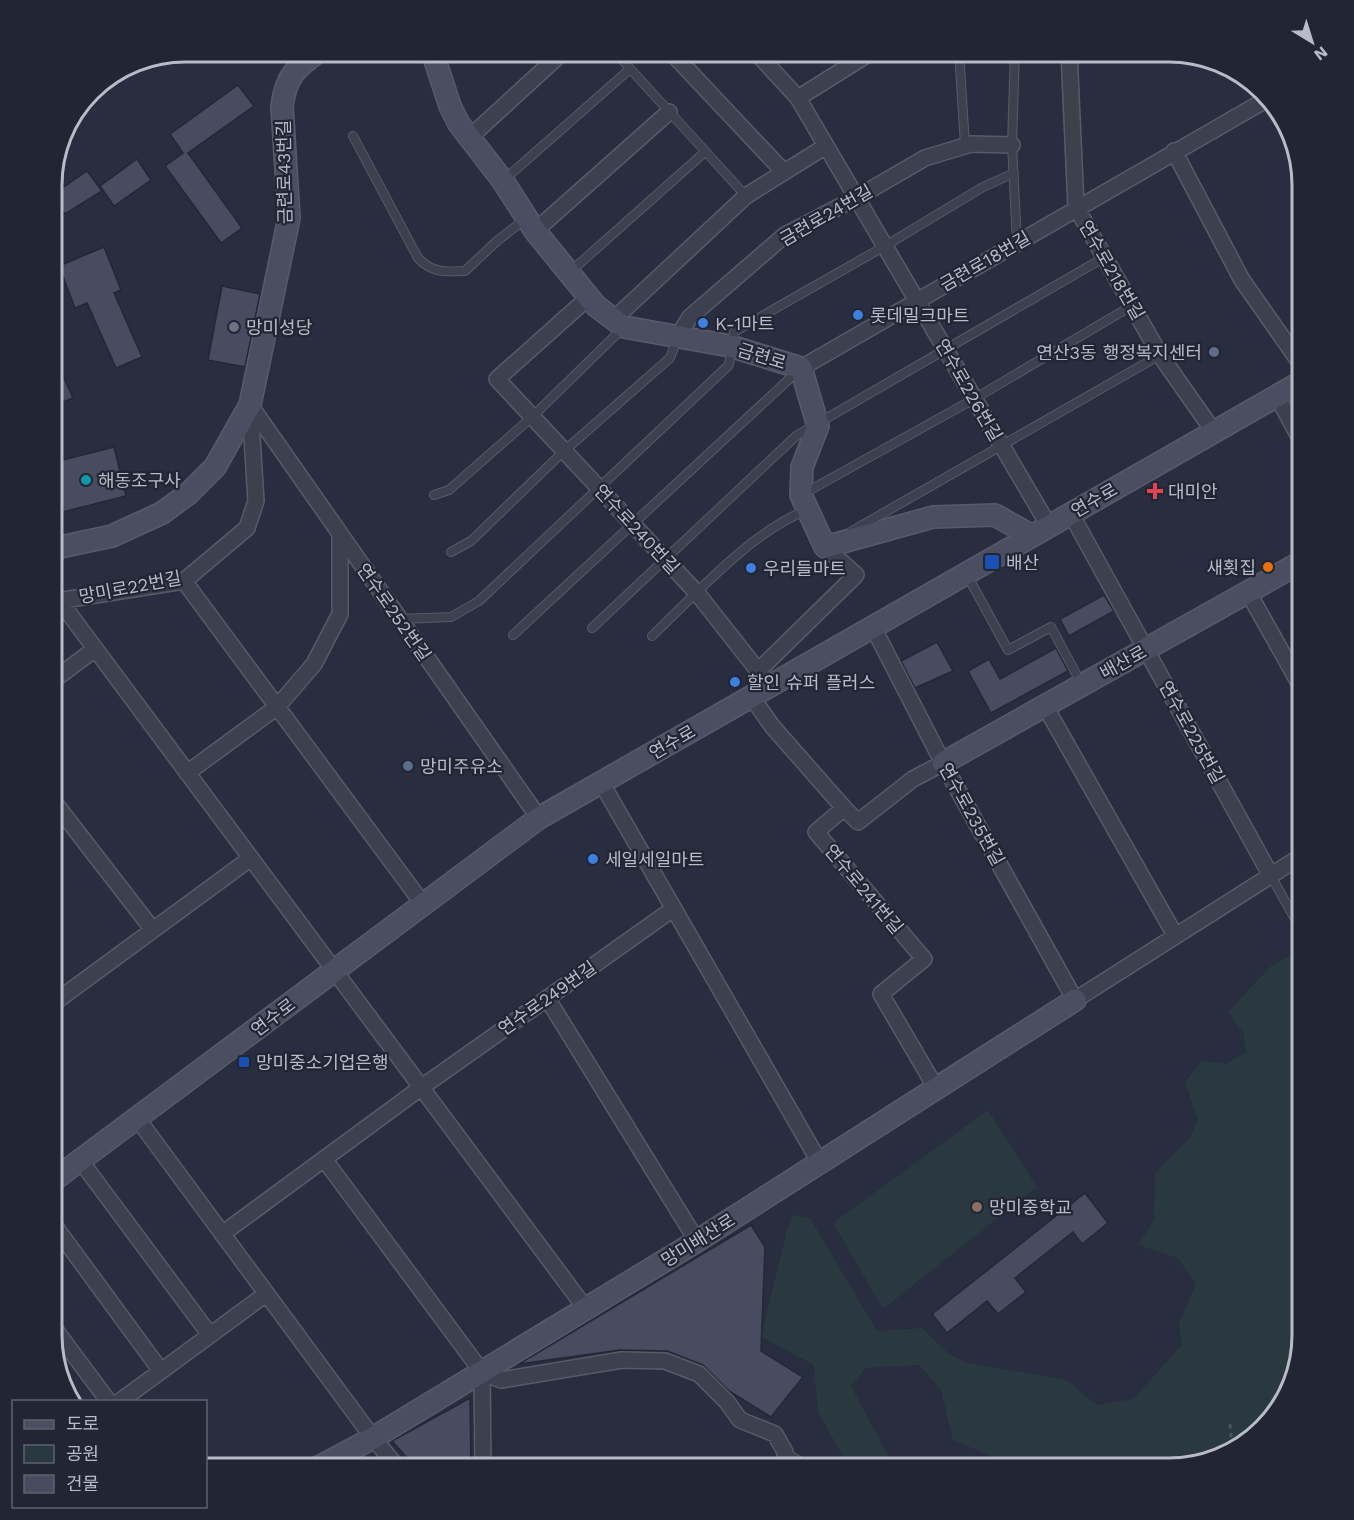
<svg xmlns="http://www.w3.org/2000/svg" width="1354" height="1520" viewBox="0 0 1354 1520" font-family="'Work Sans','Noto Sans KR',sans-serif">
<rect width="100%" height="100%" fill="#282d3f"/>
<path fill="#2a3940" d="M1303 949V1336L1289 1395 1250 1442 1170 1469H1008L993 1457 953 1440 941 1390 919 1365 865 1368 851 1386 895 1469H850L818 1412 814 1365 761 1337 787 1230 794 1215 810 1218 877 1331 922 1328 949 1354 968 1363 1066 1380 1097 1405 1133 1399 1182 1345 1179 1323 1196 1284 1178 1258 1138 1245 1154 1220 1155 1173 1189 1139 1198 1120 1185 1082 1202 1061 1227 1064 1246 1052 1243 1032 1228 1012 1271 966Z
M988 1110 1037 1187 883 1309 833 1223Z"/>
<path fill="#484c60" stroke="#232736" stroke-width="1.5" d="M238 85 254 106 188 153 242 228 221 243 165 166 183 153 170 134Z
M137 159 151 180 114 206 100 186Z
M87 171 102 191 65 214 62 210 51 217V196Z
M104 247 121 290 114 293 142 357 116 368 87 303 75 308 59 266Z
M222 286 260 294 245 367 208 360Z
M51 349 73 398 51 407Z
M114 447 126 496 51 515V463Z
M1104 595 1114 611 1069 636 1060 619Z
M937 642 953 671 915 688 901 661Z
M1056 648 1068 671 991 713 968 671 989 659 1000 679Z
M1085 1193 1108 1223 1082 1244 1073 1232 1015 1278 1026 1292 998 1314 987 1301 947 1333 932 1314Z
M751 1225 765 1247 761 1351 803 1377 771 1417 729 1391 703 1365 667 1351 620 1350 519 1364Z
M470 1398 471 1469H417L392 1441Z
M993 1457 1008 1469H973Z"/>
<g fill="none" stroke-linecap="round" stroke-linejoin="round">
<defs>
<path id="lane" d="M614 51 746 196
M959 51 965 145
M1015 51 1012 145 1017 242
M353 136 418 258C432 273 445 272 465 271L497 241 525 219
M505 179 630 69
M570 272 705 152
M803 494 974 399 1133 305
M434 495 449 490 532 417 623 328
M852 531 1160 355
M451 552 471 541 564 451 670 358 678 337
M967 575 1008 650 1051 627 1081 683
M399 619 451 617 479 601 729 365 734 332 885 246 983 187 1014 173
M592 628 796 436 1105 257
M513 635 800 369
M652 636C695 595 752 531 807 510
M1271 876 1295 919
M785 1452 811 1469"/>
<path id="street" d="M670 51 783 171
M755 51 798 98 873 51
M1069 51 1076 207 1160 355 1214 432
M798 98 1049 526
M469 138 564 51
M1174 151 1242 280 1303 367
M535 231 669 112
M589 297 497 379 697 593 770 686
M613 320 746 196 826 146
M678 336 690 317 785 235 856 198 925 158 971 144 1012 145
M801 368 1269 98
M1277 396 1303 444
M250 405 539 818
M1071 514 1270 874
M184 581 423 904
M1248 592 1303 690
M59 600 586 1309
M51 602 184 581 247 528 256 501 250 405
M873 627 943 763 1075 1000 1303 855
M758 671 856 575 825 547
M51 682 95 649
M751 696 772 726 844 808 816 832 924 959 881 994 936 1088
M1045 706 1175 935
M187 773 277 707 314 664 340 614V534
M601 782 820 1163
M51 798 153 930
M844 808 858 822 913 779 943 763
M547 998 697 1241
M51 1005 251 858
M137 1118 373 1438 399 1469
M324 1159 482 1372 483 1469
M80 1160 210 1335
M51 1221 161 1371
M222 1234 422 1087 673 909
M51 1324 109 1402
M482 1372 501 1380 622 1360 665 1361 699 1374 727 1402 740 1420 775 1434 785 1452V1469
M119 1402 266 1294"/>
<path id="secondary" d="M432 51 450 106 459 124 503 181 535 231 596 306 624 327 730 346 801 368 818 426 802 467 801 495 825 547 933 517 995 515 1032 536
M51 549 112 536 162 513 188 494 215 467 250 405 289 218 282 106C286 76 295 69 319 51
M943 763 1303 561
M51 1182 539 818 1303 381
M315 1469 373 1438 697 1241 1075 1000"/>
</defs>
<use href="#lane" stroke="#575b69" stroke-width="10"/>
<use href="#street" stroke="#575b69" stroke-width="18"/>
<use href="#secondary" stroke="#575b69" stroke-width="24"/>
<path stroke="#48565d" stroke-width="3" stroke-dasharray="4.5 4.5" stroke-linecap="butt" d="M1230 1424 1232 1448"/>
<use href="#lane" stroke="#3c404f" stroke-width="8"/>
<use href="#street" stroke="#3c404f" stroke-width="15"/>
<use href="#secondary" stroke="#4a4e61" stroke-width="21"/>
</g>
<g fill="#3f7fe0" stroke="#212534" stroke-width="2">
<circle cx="858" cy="315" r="6"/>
<circle cx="703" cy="323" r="6"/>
<circle cx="751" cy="568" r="6"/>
<circle cx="735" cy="682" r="6"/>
<circle cx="593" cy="859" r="6"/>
</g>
<circle fill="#6b7280" stroke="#212534" stroke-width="2" cx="234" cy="327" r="6"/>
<g fill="#5c6f8a" stroke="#212534" stroke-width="2">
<circle cx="1214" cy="352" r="6"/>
<circle cx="408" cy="766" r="6"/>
</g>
<circle fill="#0f9aa8" stroke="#212534" stroke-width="2" cx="86" cy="480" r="6"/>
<path fill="#e0444e" stroke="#212534" stroke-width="2" d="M1152 482h6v6h6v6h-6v6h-6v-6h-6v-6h6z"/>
<g fill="#1a4fb4" stroke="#212534" stroke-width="2">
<rect x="984" y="554" width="16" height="16" rx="3"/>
<rect x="238" y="1056" width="12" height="12" rx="3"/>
</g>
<circle fill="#e8710a" stroke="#212534" stroke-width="2" cx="1268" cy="567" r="6"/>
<circle fill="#8d6e63" stroke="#212534" stroke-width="2" cx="977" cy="1207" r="6"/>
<g text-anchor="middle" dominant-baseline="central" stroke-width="4.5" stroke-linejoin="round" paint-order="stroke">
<g font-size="18" fill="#b9bbc9" stroke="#212534">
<text transform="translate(284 172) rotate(-91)">금련로43번길</text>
<text transform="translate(826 215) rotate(-30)">금련로24번길</text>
<text transform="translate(985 261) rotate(-30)">금련로18번길</text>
<text transform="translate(1112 270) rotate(60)">연수로218번길</text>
<text transform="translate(762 356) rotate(17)">금련로</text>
<text transform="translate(969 390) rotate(60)">연수로226번길</text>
<text transform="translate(1094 500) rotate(-30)">연수로</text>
<text transform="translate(637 529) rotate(47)">연수로240번길</text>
<text transform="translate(130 587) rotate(-11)">망미로22번길</text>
<text transform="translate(394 612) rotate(55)">연수로252번길</text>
<text transform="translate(1123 662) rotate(-29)">배산로</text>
<text transform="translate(1192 732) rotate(61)">연수로225번길</text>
<text transform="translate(672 742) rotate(-30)">연수로</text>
<text transform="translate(972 814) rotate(61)">연수로235번길</text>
<text transform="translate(864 889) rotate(50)">연수로241번길</text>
<text transform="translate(547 998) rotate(-35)">연수로249번길</text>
<text transform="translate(273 1017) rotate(-37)">연수로</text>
<text transform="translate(698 1240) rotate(-32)">망미배산로</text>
</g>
<g font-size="18" fill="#b9bbc9" stroke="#212534" text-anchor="start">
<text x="870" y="315">롯데밀크마트</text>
<text x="715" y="323">K-1마트</text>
<text x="246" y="327">망미성당</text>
<text x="1202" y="352" text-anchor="end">연산3동 행정복지센터</text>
<text x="98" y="480">해동조구사</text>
<text x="1168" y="491">대미안</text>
<text x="1006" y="562">배산</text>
<text x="1256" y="567" text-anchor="end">새횟집</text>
<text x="763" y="568">우리들마트</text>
<text x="747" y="682">할인 슈퍼 플러스</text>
<text x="420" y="766">망미주유소</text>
<text x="605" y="859">세일세일마트</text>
<text x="256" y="1062">망미중소기업은행</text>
<text x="989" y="1207">망미중학교</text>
</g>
</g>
<path d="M0 0H1354V1520H0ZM185 62H1169A123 123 0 0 1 1292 185V1335A123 123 0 0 1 1169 1458H185A123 123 0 0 1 62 1335V185A123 123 0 0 1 185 62Z" fill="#212534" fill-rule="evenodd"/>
<path fill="none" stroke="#b9bbc9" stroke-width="3" d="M185 62H1169A123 123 0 0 1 1292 185V1335A123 123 0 0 1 1169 1458H185A123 123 0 0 1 62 1335V185A123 123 0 0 1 185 62Z"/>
<rect x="12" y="1400" width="195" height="108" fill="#212534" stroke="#5e6170" stroke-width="1.5"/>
<rect x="24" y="1420" width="30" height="9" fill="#4a4e61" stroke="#5e6170" stroke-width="1.5"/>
<text x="66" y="1430" font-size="18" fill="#b9bbc9">도로</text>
<rect x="24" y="1445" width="30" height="18" fill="#2a3940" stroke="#5e6170" stroke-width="1.5"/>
<text x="66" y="1460" font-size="18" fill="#b9bbc9">공원</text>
<rect x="24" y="1475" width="30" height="18" fill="#484c60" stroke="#5e6170" stroke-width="1.5"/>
<text x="66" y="1490" font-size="18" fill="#b9bbc9">건물</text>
<g transform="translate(1312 42) rotate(142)" stroke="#212534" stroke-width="4.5" paint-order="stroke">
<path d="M0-4.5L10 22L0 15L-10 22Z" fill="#b9bbc9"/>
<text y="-9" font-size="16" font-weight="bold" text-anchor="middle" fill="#b9bbc9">N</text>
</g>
</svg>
